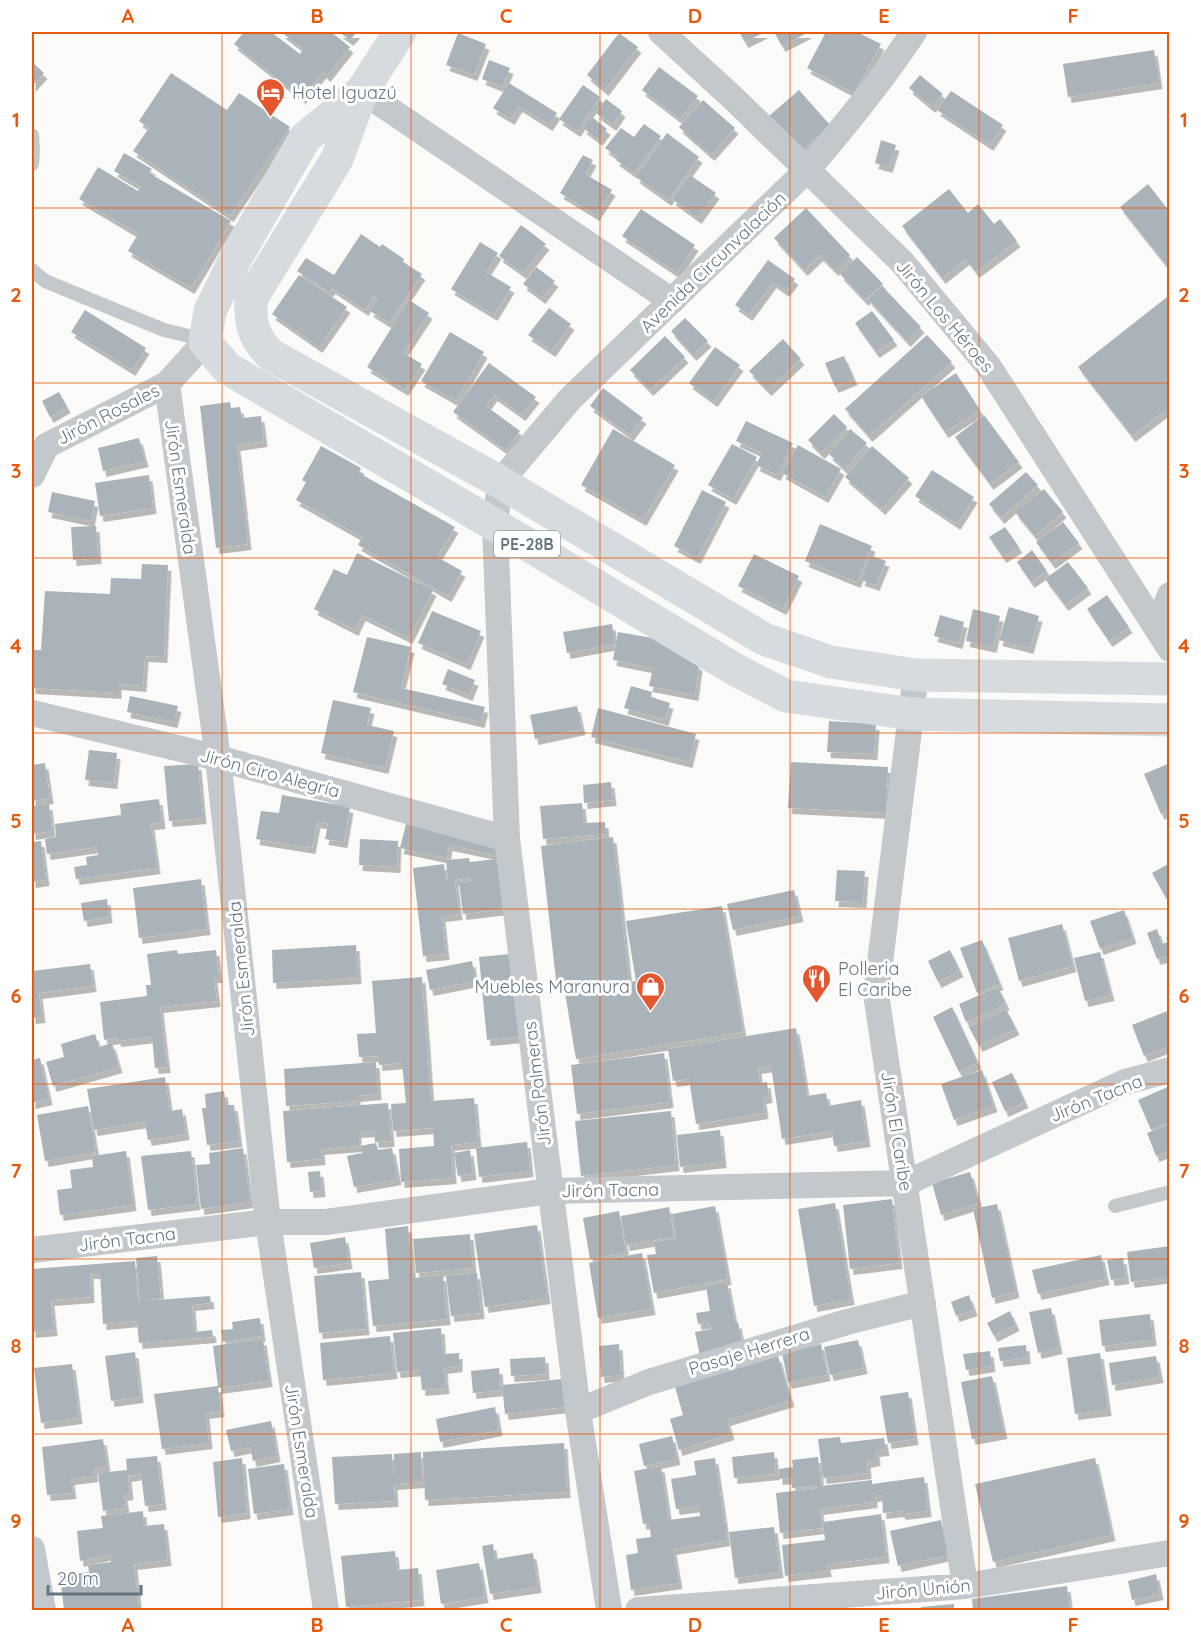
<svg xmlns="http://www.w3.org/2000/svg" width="1201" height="1642" viewBox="0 0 1201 1642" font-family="Quicksand,sans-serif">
<defs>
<filter id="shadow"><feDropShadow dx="3.5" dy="6" stdDeviation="0" flood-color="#0004"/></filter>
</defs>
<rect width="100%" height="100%" fill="#fafaf8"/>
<path fill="#aab3b9" filter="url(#shadow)" d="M244 32H271L300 54 303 49 281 32H331L350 47 327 76 323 72 302 98 234 44Z
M339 32H357L350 40Z
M739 32H765L745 42Z
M774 32H809L782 46Z
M826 32H857L881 44 854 93 807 68Z
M458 33 486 44 474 75 446 65Z
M619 33 638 47 605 90 587 75Z
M1154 50 1159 83 1068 97 1063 64Z
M489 60 510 68 502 87 482 79Z
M32 62 44 73 32 86Z
M659 67 698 96 680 119 642 90Z
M171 73 227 110 239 93 290 127 230 216 133 151 149 128 139 121Z
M920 75 943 94 932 107 909 88Z
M509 83 557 113 549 125 519 106 511 119 493 108Z
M583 85 600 97 577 131 559 119Z
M799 90 830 125 801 152 769 116Z
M951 91 1003 125 990 145 937 110Z
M606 99 622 111 613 125 596 113Z
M703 100 735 128 711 155 679 127Z
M592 117 607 129 599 140 583 128Z
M644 124 661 136 634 173 616 160 618 157 605 148 621 128 634 137Z
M667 133 699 157 668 200 636 177Z
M881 140 896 145 889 167 875 163Z
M124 153 152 169 149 173 231 221 191 288 128 251 138 234 79 199 98 167 138 191 141 187 114 171Z
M583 155 593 160 585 174 612 190 596 215 560 193Z
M690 175 716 193 698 218 672 199Z
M1148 184 1170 212V270L1120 207Z
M949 189 968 213 978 204 994 224 1000 219 1017 241 976 272 966 259 942 278 902 226Z
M806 208 850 255 835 270 820 255 804 270 774 238Z
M641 209 695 245 677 273 622 236Z
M521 225 546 244 523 273 499 256Z
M361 234 380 247 382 244 404 259 403 262 422 274 389 323 370 311 378 299 374 296 365 310 332 288 329 292 297 271 306 258 334 275Z
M480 242 498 253 486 272 511 287 494 315 451 289Z
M857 257 883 284 865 300 840 274Z
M768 260 795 279 786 291 773 282 749 315 735 305Z
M536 267 555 281 542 298 523 284Z
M299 275 347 307 319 347 272 314Z
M882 286 921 327 907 341 868 299Z
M1167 297 1170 300V407L1132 436 1078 367Z
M409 300 429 313 403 353 422 364 405 390 367 367Z
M549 308 571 324 552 351 528 335Z
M85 310 146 348 132 370 71 332Z
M872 311 894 340 876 352 855 323Z
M685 318 708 341 693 355 671 331Z
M450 332 484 352 456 401 421 381Z
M927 335 952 362 869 436 845 409Z
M665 336 685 357 650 390 630 370Z
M783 339 801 359 768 390 749 371Z
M715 347 740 365 714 401 689 383Z
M844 356 854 379 835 387 825 363Z
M489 363 536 397 522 415 494 395 486 406 520 431 506 450 453 412Z
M956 373 980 410 945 432 921 396Z
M603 388 643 418 630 435 590 406Z
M59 392 67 407 50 417 42 401Z
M230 402 231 408 240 407 242 418 261 416 264 441 237 445 248 544 216 548 200 406Z
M834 414 847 427 821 453 808 440Z
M984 415 1019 462 990 484 955 437Z
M746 421 793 443 777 475 756 465 762 453 736 441Z
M613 429 675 465 643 520 581 485Z
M850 429 867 443 845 469 829 454Z
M139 438 145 461 103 471 98 448Z
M732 444 757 457 733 499 708 485Z
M798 445 841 469 825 497 782 473Z
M321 446 361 468 359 473 455 527 437 557 462 571 448 596 358 545 362 537 296 500 306 482 302 480Z
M872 446 909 478 882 509 845 477Z
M932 470 974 497 957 524 915 496Z
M1026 472 1038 485 1001 518 989 504Z
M149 475 153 508 100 516 95 483Z
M1044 489 1063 512 1035 536 1015 512Z
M702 490 726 502 697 558 674 546Z
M52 492 95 501 91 521 48 512Z
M1063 522 1079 543 1052 563 1036 542Z
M820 524 872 546 857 582 805 561Z
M96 526 98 558 73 560 71 527Z
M1005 527 1019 547 1003 557 989 537Z
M1032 550 1047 571 1031 582 1017 562Z
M357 553 433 590 409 638 362 615 355 630 314 609 334 569 347 575Z
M754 554 799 576 783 609 738 586Z
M870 555 886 561 876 585 861 580Z
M1068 562 1088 588 1065 605 1045 579Z
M142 564 168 565 164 657 145 656 143 686 118 684V693L32 688V650H41L45 591 110 594 111 578 141 579Z
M1107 595 1129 627 1109 641 1087 609Z
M1009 607 1039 616 1030 648 999 640Z
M973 609 1000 616 993 647 966 641Z
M432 611 481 631 467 664 418 643Z
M940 615 964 622 959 643 934 636Z
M612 624 615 644 567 653 563 632Z
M618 632 658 639 699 665 695 695 649 686 653 668 613 660Z
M367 637 411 647 401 688 485 707 481 722 353 692Z
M448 669 475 680 469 695 442 684Z
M631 686 652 692 651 697 670 703 665 720 624 708Z
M130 696 178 706 174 722 127 712Z
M333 700 371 708 367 725 394 731 385 768 321 753Z
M577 706 582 729 535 739 530 715Z
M598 708 696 734 689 762 591 737Z
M829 721 876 724 874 754 827 752Z
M89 750 117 753 114 783 85 780Z
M791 762 888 767 886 813 788 808Z
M45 763 50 798 32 801V765Z
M1170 763V810L1161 814 1144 774Z
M198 764 203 818 169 821 164 766Z
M611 782 613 800 584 803 583 785Z
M282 795 350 807 344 842 325 839 328 824 317 822 312 848 256 839 261 811 279 813Z
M159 799 162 823 151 824 157 868 76 879 74 867 87 865 86 857 98 855 97 847 47 854 45 839 56 837 55 824 121 815 120 804Z
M582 803 584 823 605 822 606 834 543 839 540 806Z
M49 804 52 831 32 834V806Z
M407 820 505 842 501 856 449 845 447 858 400 848Z
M613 837 629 980 557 989 541 846Z
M360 839 398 841 397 867 359 865Z
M41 841 46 880 32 882V842Z
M469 858 470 862 505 858 504 909 463 914 459 882 472 881 471 878 455 880 459 914 442 916 446 954 423 956 413 868 444 864 446 881H448L446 860Z
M1170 863V905L1152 873Z
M837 870 865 871 863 902 835 901Z
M201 879 207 929 139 938 133 888Z
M794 890 800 916 733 930 727 904Z
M107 899 109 917 84 921 81 903Z
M722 906 743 1032 576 1059 565 993 636 981 626 921Z
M1124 910 1133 938 1100 949 1090 921Z
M1062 924 1073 966 1019 981 1008 938Z
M1157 929 1162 944 1168 942 1166 937 1170 936V955L1157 959 1147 933Z
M982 940 1000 984 977 993 960 948Z
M356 945 358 978 273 983 272 950Z
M177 950 178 954 216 950 219 977H214L217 1001 160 1007 167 1067 155 1068 152 1037 118 1041 117 1038 104 1040 100 1002 147 996 146 985H151L147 954Z
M950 950 960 971 938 982 928 961Z
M1100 952 1111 995 1085 1001 1074 958Z
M511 954 520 1037 487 1040 479 957Z
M472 961 475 981 430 990 426 970Z
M90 964 93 986 39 993 42 1017 32 1018V971Z
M422 977 431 1101 474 1098 478 1142 451 1145 453 1178 401 1182 399 1149 434 1146 433 1128 393 1131 391 1104 406 1103 402 1063 379 1065 378 1056 359 1057 357 1034 376 1033 372 981Z
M998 987 1006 1004 966 1022 959 1004Z
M952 1007 978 1063 959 1072 933 1017Z
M1006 1009 1016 1029 979 1046 969 1027Z
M1170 1010V1046L1144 1056 1132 1025Z
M796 1028 807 1096 826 1093 828 1106 861 1100 867 1141 834 1146 832 1131 782 1139 771 1066 758 1068 760 1083 767 1082 769 1097 763 1098 765 1113 696 1124 689 1079 673 1081 668 1049Z
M95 1034 99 1047 112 1043 119 1067 53 1086 46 1062 64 1057 61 1044Z
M664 1053 670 1102 577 1114 571 1065Z
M40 1058 49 1099 32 1103V1060Z
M376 1062 378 1094 357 1096V1101L286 1106 284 1069Z
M982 1070 994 1106 954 1120 941 1084Z
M1012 1073 1025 1102 1005 1111 992 1082Z
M165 1077 170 1111 182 1109 186 1134 148 1140 145 1122 94 1130 87 1089Z
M1170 1086V1121L1151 1130 1138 1100Z
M224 1091 226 1105H234L239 1141 207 1145 202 1108H206L205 1094Z
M388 1103 391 1141 375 1142 374 1131 358 1132V1146L321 1149 322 1159 287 1162 283 1111Z
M88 1106 96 1152 45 1161 37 1115Z
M671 1111 676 1165 581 1176 575 1121Z
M1170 1124V1150L1156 1156 1147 1133Z
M720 1130 723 1162 680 1167 677 1135Z
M527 1142 530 1171 479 1177 476 1148Z
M376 1143 378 1150 392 1148 398 1179 354 1187 347 1156 362 1153 360 1146Z
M243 1148 250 1202 201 1209 196 1165 210 1164 209 1153Z
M470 1150 473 1174 458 1176 454 1153Z
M126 1151 133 1205 60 1215 57 1190 72 1188 70 1170 93 1167 92 1156Z
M191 1151 197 1204 148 1210 141 1156Z
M320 1171 322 1191 310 1192 308 1172Z
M970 1172 979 1203 941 1215 932 1183Z
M892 1199 899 1263 850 1269 843 1205Z
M835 1203 851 1299 814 1306 798 1209Z
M997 1204 1016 1292 992 1298 973 1209Z
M715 1206 728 1279 654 1293 647 1255 656 1254 654 1242 676 1238 672 1214Z
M669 1207 674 1237 626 1245 621 1216Z
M619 1211 626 1253 590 1259 583 1218Z
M537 1225 547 1298 485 1307 474 1234Z
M408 1226 413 1278 443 1275 447 1319 373 1326 368 1281 389 1279 385 1229Z
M470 1234 473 1268 416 1273 413 1239Z
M345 1237 349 1263 314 1268 310 1243Z
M1170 1246V1277L1131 1282 1127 1252Z
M642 1253 652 1309 598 1318 589 1263Z
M1101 1255 1106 1279 1038 1294 1032 1270Z
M157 1256 161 1298 144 1301 210 1296 211 1303 192 1305 194 1332 212 1330 213 1337 139 1343 137 1321 103 1324 100 1273H90L91 1297 51 1300 54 1330 32 1332V1269L135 1261 138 1301H140L136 1258Z
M1123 1258 1126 1278 1111 1280 1107 1260Z
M361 1272 366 1329 319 1333 314 1276Z
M477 1273 481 1313 451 1316 446 1276Z
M727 1282 735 1323 738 1322 743 1349 700 1356 695 1332 711 1329 710 1322 698 1324 696 1313 710 1311 706 1286Z
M969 1295 974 1310 956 1316 951 1302Z
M1051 1308 1059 1348 1038 1353 1029 1312Z
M1010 1311 1016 1325 994 1336 987 1323Z
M1150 1314 1153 1340 1102 1346 1099 1320Z
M260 1318 262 1336 223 1342 221 1330 233 1329 232 1322Z
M441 1328 443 1354 459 1353V1366L444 1368 446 1388 422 1390 420 1370 397 1372 393 1333Z
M390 1336 394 1373 323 1380 320 1343Z
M263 1339 269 1381 218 1388 221 1411 206 1413 209 1443 162 1449 154 1394 218 1386 213 1346Z
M858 1340 864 1368 830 1375 824 1347Z
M619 1344 621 1375 601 1377 599 1346Z
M821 1344 827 1375 788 1383 782 1353Z
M1026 1345 1027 1358 1000 1361 998 1348Z
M990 1351 992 1366 966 1370 963 1354Z
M135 1352 140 1397 111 1401 105 1356Z
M1100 1353 1108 1410 1075 1414 1067 1358Z
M778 1356 791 1401 727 1420 731 1434 679 1450 670 1419 683 1415 675 1387Z
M1156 1356 1160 1377 1112 1385 1109 1363Z
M545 1357 546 1374 511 1376 510 1359Z
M72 1364 79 1418 41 1423 34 1368Z
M499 1368 501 1390 473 1393 471 1371Z
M992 1376 1004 1433 972 1439 961 1382Z
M562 1379 565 1407 505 1414 502 1385Z
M908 1392 915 1439 888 1443 880 1396Z
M495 1407 499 1430 440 1442 436 1419Z
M271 1421 277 1456 253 1461 250 1447 231 1451 226 1430Z
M672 1436 677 1459 644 1466 639 1444Z
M840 1437 841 1443 884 1438 886 1450 876 1451 877 1460 867 1462 868 1473 823 1478 818 1439Z
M103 1439 107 1467 94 1468 95 1476 71 1479 73 1493 47 1495 42 1447Z
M564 1443 567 1492 425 1500 423 1452Z
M421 1452 422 1482 394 1484 395 1501 335 1504 332 1457 392 1454 394 1478V1454Z
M774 1452 776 1474 734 1478 732 1457Z
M157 1456 163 1504 145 1506 141 1474 128 1476 130 1494 124 1495 126 1508 103 1511 98 1473 127 1470 126 1459Z
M818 1457 821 1486 872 1480V1484L924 1477 928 1511 902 1514 901 1511 883 1513 882 1495 874 1496V1502L820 1509 822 1528 780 1533 776 1493 818 1488V1486L792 1488 791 1478 779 1479V1469L793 1467 792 1460Z
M242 1458 247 1513 218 1517 213 1462Z
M715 1458 727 1540 673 1549 679 1583 631 1590 626 1555 638 1553 636 1539 651 1537 649 1523 643 1524 634 1471 661 1466 669 1520 700 1516 699 1506 676 1509 671 1479 696 1475 694 1461Z
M1095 1458 1112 1535 993 1562 975 1484Z
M284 1464 290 1509 254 1514 248 1469Z
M143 1511 144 1526 164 1524 168 1560 134 1564 139 1610H64L60 1576 89 1572 88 1565 111 1562 110 1554 80 1561 77 1531 103 1528 101 1516Z
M881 1514 886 1557 827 1564 828 1571 785 1576 782 1545 825 1540 823 1522Z
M941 1520 948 1555 898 1566 890 1531Z
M774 1527 780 1572 735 1578 729 1532Z
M493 1544 495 1559 533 1553 538 1587 490 1594 482 1546Z
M395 1551 397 1570 418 1568 421 1600 346 1607 341 1556Z
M479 1563 485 1597 441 1604 436 1570Z
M1156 1574 1160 1594 1132 1600 1128 1581Z
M1067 1586 1070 1610H973L972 1599Z
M954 1604V1610H921V1607Z"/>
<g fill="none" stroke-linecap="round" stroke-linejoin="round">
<path stroke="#c3c8cc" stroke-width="14" d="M32 135 33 151 32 164
M32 270 45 281 164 330 185 335 205 342
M1115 1206 1170 1192"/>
<path stroke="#c3c8cc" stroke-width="26" d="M661 32 733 98 902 262 989 367 1170 649
M362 91 672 301
M205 342 167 384 218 758 268 1222 326 1610
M32 475 46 446 167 384
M1157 627 1170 595
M916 675 876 994 965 1586
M32 713 218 758 507 839
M32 1250 268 1222H326L550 1191 906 1183 1125 1082 1170 1070
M578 1411 649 1382 847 1322 923 1303
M32 1549 43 1610
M609 1610 578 1411 507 839 495 525 500 482 570 399 807 170C845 126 882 80 914 32
M638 1610 965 1586 1170 1553"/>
<path stroke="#d6dbdf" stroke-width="33" d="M400 32 362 91 337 159 251 299C250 324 253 337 271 355L500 482 764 639 831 662 916 675 1170 679
M362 91 305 138 237 256 210 311 205 342 227 368 495 525 736 670 786 696 912 714 1170 720"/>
</g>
<path fill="none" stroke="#e8590c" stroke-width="1.5" stroke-opacity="0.55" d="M222 32V1610M411 32V1610M600 32V1610M790 32V1610M979 32V1610M32 208H1170M32 383H1170M32 558H1170M32 733H1170M32 909H1170M32 1084H1170M32 1259H1170M32 1434H1170"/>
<defs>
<symbol id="hotel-pin" viewBox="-11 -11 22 30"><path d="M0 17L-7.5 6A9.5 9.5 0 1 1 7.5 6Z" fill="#e4572e" stroke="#fff"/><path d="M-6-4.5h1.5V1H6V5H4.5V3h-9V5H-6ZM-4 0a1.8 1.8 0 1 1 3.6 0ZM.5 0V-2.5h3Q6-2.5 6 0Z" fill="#fff"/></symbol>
<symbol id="restaurant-pin" viewBox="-11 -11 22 30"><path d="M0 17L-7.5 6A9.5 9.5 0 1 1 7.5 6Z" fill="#e4572e" stroke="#fff"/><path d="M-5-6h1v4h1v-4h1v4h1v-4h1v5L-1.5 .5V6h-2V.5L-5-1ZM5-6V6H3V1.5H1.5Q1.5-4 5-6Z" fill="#fff"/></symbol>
<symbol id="shop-pin" viewBox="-11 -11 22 30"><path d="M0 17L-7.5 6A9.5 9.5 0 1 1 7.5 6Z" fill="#e4572e" stroke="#fff"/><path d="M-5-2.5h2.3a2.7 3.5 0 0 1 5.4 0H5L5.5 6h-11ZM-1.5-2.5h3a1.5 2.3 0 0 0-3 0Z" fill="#fff"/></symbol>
</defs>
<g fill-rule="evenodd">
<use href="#hotel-pin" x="254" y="76" width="33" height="45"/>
<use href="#restaurant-pin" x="800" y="962" width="33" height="45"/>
<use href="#shop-pin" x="634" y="970" width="33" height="45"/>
</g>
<g text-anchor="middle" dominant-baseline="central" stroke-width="6" stroke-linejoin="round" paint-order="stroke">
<rect fill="#fff" stroke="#939fa8" stroke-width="1.5" x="494" y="531" width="66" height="26" rx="4.5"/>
<g font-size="16" font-weight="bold" fill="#657683">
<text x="527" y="544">PE-28B</text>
</g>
<g font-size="18" fill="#657683" stroke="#fff" text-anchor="start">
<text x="292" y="92">Hotel Iguazú</text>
<text x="838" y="968">Polleria<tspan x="838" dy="21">El Caribe</tspan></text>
<text x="630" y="986" text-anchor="end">Muebles Maranura</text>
</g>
<g font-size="18" fill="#657683" stroke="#fff">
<text transform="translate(713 262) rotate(-44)">Avenida Circunvalación</text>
<text transform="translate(945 316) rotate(50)">Jirón Los Héroes</text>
<text transform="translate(108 414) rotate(-27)">Jirón Rosales</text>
<text transform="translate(181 487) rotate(82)">Jirón Esmeralda</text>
<text transform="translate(270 773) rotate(15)">Jirón Ciro Alegría</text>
<text transform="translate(241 969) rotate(-96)">Jirón Esmeralda</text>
<text transform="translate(537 1084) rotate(-97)">Jirón Palmeras</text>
<text transform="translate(1096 1098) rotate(-22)">Jirón Tacna</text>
<text transform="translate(897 1131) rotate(81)">Jirón El Caribe</text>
<text transform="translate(610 1190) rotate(-1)">Jirón Tacna</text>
<text transform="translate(127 1239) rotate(-7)">Jirón Tacna</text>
<text transform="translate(749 1351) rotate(-17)">Pasaje Herrera</text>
<text transform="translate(302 1451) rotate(81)">Jirón Esmeralda</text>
<text transform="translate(923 1589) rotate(-5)">Jirón Unión</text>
</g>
</g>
<rect width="1201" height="1642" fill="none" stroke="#ffffff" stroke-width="66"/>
<path d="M48 1585v9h93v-9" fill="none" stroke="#657683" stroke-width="3"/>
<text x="57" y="1585" font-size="18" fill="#657683" stroke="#ffffff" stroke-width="4.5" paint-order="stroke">20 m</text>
<rect x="33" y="33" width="1135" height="1576" fill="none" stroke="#e8590c" stroke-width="2"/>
<g font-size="20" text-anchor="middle" font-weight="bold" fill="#e8590c">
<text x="128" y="23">A</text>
<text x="317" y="23">B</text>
<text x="506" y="23">C</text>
<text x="695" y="23">D</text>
<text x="884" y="23">E</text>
<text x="1073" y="23">F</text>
<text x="16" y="127">1</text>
<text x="1184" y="127">1</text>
<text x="16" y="302">2</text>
<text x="1184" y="302">2</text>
<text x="16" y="478">3</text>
<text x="1184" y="478">3</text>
<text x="16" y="653">4</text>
<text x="1184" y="653">4</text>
<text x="16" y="828">5</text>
<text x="1184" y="828">5</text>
<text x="16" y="1003">6</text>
<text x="1184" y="1003">6</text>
<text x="16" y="1178">7</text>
<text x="1184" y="1178">7</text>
<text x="16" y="1353">8</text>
<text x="1184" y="1353">8</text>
<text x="16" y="1528">9</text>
<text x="1184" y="1528">9</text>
<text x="128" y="1632">A</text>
<text x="317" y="1632">B</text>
<text x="506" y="1632">C</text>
<text x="695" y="1632">D</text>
<text x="884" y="1632">E</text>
<text x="1073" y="1632">F</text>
</g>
</svg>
